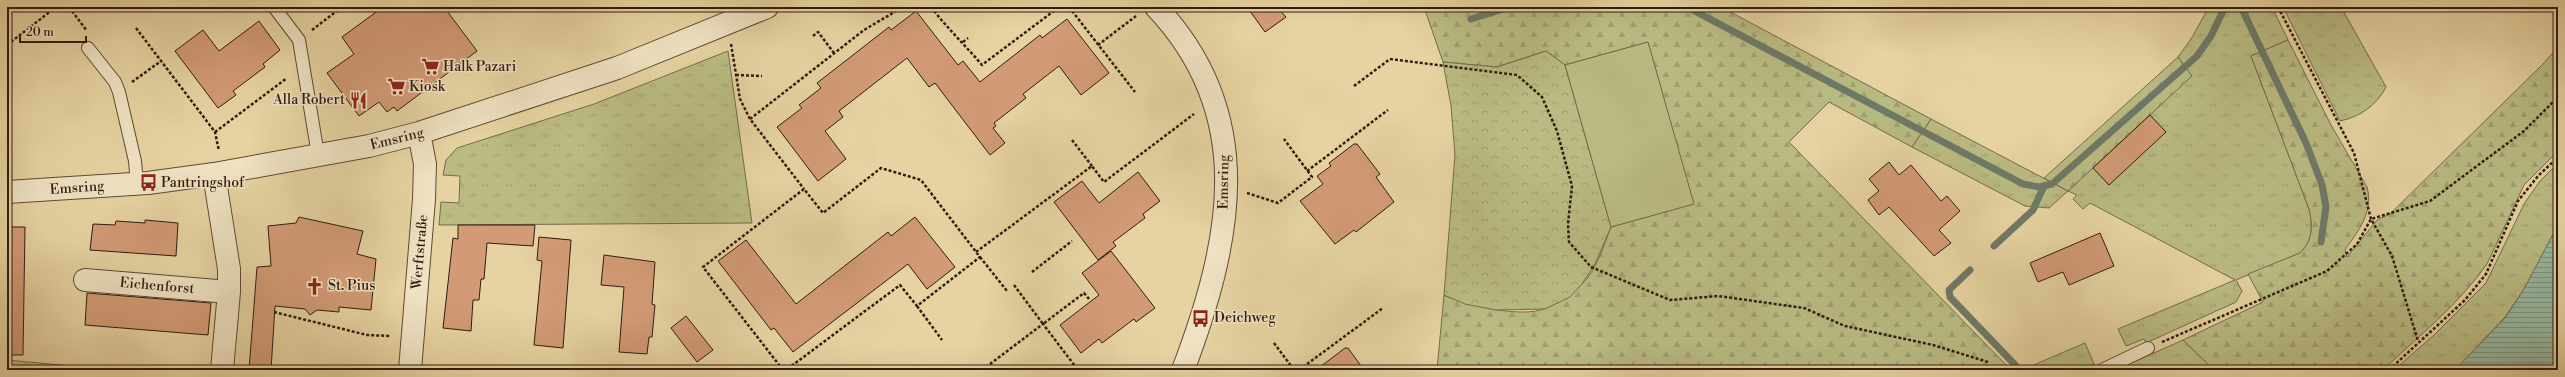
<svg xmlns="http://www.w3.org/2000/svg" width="2565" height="377" viewBox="0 0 2565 377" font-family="'Libre Bodoni',serif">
<defs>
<pattern id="grass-tufts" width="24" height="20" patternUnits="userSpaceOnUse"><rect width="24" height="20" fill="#b9bb82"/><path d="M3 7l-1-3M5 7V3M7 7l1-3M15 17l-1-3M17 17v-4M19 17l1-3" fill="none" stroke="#9fa06f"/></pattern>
<pattern id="forest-firs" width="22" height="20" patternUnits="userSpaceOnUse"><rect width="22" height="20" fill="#b9bb82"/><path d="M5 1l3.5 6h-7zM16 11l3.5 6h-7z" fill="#9fa06f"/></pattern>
<pattern id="park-crowns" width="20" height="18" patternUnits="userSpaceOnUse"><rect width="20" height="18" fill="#b9bb82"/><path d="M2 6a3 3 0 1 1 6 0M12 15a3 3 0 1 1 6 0" fill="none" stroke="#9fa06f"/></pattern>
<pattern id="water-rules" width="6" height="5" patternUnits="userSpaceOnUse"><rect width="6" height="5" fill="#97b8a2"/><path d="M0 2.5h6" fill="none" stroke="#7c9583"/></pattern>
</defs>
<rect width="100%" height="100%" fill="#e6d3a1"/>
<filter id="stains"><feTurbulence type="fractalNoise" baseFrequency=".005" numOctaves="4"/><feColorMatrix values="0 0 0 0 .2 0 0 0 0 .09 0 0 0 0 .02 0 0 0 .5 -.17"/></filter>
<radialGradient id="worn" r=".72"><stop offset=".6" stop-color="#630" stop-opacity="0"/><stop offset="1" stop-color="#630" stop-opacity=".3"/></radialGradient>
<path fill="url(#grass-tufts)" stroke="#746b4a" d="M2209 7H2272L2288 40 2251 56 2309 209C2313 225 2313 241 2300 253L2236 280 2242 291 2236 302 2146 343 2144 339 2126 346 2118 329 2235 280 2090 203 2083 209 2073 199 2077 195 2068 191 2049 208 2025 206 1912 147 1931 119 2068 191 2191 76 2178 57 2191 39Z
M2283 7H2341L2386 87C2377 105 2360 117 2340 121Z
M728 51 752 223 439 225 441 202 459 203 460 176 443 175 446 160 457 148 594 104Z
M2558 163V225L2524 289 2505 317 2455 370H2394L2434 335 2486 283 2524 204 2540 181Z
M2183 340 2214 370H2126L2129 364Z
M2085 343 2095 366 2086 370H2022Z"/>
<path fill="url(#forest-firs)" stroke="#746b4a" d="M1424 7H1721L1931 119 1912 147 1829 102 1789 142 2011 370H1437L1444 295C1467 305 1522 319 1546 308 1557 303 1572 293 1582 284 1596 271 1604 245 1611 227L1693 204 1648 42 1565 65 1546 51 1497 67 1443 62Z
M2288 40 2331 125 2367 187C2374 212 2358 231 2345 250L2347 257 2377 220 2390 214 2543 64 2558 47V151L2524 185 2487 264C2458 305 2419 336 2383 370H2214L2183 340 2263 302 2248 274 2300 253C2313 241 2313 225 2309 209L2251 56Z
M2178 57 2192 76 2068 191 2044 178Z"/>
<path fill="url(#park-crowns)" stroke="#746b4a" d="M1546 51 1565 65 1611 227 1595 264 1582 284 1570 297 1545 309 1496 310 1465 304 1444 295 1455 155 1451 106 1443 62 1497 67Z
M7 360 71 366V370H7Z"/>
<path fill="#b9bb82" stroke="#746b4a" d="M1648 42 1694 204 1611 227 1565 65Z"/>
<path fill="url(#water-rules)" stroke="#6e7968" d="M2558 225V370H2455L2506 317 2524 289Z"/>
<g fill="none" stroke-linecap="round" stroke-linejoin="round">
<path stroke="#6e7968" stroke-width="7" d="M1687 7 2023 184 2039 187 2052 184 2197 56 2211 36 2225 7
M2241 7 2306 143 2322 185 2326 207 2321 242
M1471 19 1510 7
M1994 246 2033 210 2044 186
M1970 270 1949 290 1950 297 2018 368"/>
</g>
<path fill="#d29b75" stroke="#301b12" d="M383 7H444L477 51 397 111 394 107 387 112 379 102 359 116 327 73 354 54 342 37Z
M1247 7H1277L1286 17 1265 32Z
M916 11 958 65 963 61 980 82 1040 35 1042 38 1067 19 1109 73 1081 95 1059 66 1023 94 1026 98 994 123 996 126 993 128 1005 143 990 155 935 83 929 87 907 58 839 111 843 117 825 131 846 159 818 181 777 127 802 108 799 105 821 88 817 83 889 27 891 30Z
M259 21 280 50 263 64 265 67 233 91 236 95 218 108 175 51 203 30 219 51Z
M2150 115 2166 132 2109 185 2093 168Z
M1354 144H1357L1380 174 1376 177 1394 202 1356 232 1354 230 1335 244 1300 201 1323 184 1317 176 1331 166 1329 163Z
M1889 162 1899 175 1911 165 1941 201 1947 196 1960 211 1939 230 1951 243 1934 256 1889 207 1879 215 1868 200 1879 191 1869 179Z
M1138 172 1160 201 1143 214 1145 218 1113 242 1116 246 1098 260 1054 202 1082 181 1099 203Z
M299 217 363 231 357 254 376 259 371 310 339 307V312L317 310 310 315 305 309 275 306 271 370H249L257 267 271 266 268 226 296 223Z
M915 217 955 267 927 289 908 264 793 352 774 328 771 330 718 261 746 240 796 304 888 232 891 236Z
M145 220 178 223 176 256 90 250 93 224 115 225 116 221 145 223Z
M458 225H535L533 246 487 243 484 279H481L479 300H473L471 331 443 328 453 238 458 239Z
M7 227H25L23 355H7Z
M2100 233 2114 266 2069 285 2063 272 2038 282 2030 263Z
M539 237 571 240 563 348 534 345 542 261 537 260Z
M1111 251 1155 308 1136 322 1134 319 1102 343 1099 339 1081 353 1060 325 1099 295 1082 273Z
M604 255 655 262 652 304 655 305 652 337H649L647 354 619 352 624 287 601 285Z
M87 293 211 303 208 335 85 325Z
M686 316 713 350 697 362 671 328Z
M1345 348H1348L1364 370H1316Z"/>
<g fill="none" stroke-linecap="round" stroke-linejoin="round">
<defs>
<path id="service" d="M274 7 299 40 318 155
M88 48 115 82 119 92 135 161 137 184
M2102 370 2148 348"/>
<path id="minor" d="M1156 7C1259 116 1231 243 1183 370
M214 174 229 269V292L222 370
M7 192 148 183 214 174 369 146 419 133 617 68 767 7
M85 280 229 292
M410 370 424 199 425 164 419 133"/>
</defs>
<use href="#service" stroke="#5e4936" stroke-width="14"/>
<use href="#minor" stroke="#5e4936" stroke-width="24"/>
<path stroke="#301b12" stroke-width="2.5" stroke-dasharray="3 2" stroke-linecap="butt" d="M69 7 87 31
M931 7C947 28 965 45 982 65L1059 7
M1069 7 1135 92
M2278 7 2354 153 2371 219 2392 256 2418 341
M136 28 215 132 219 151
M312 30 342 7
M813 36 818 32 834 53
M963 42 968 38
M731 44 740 99 750 119 804 189
M7 45 56 7
M1098 45 1136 16
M736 75 762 76
M132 82 161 61
M1354 86 1390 59 1517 75 1542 97 1557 131 1572 186 1568 224 1569 242 1591 267 1670 300 1718 296 1804 308 1845 326 1933 345 1988 362
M750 119 864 30 903 7
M215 132 287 78
M1072 140 1092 166
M1307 171 1388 110
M1247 193 1278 203 1312 177 1284 139
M976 252 1092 166 1104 182 1194 114
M980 257 1007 291
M1032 272 1072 241
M1014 285 1043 324 1084 293 1089 299
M917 306 942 340
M274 312 367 335 391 336
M2162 342 2327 271 2357 244 2371 219 2430 201 2524 131 2558 97
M1274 343 1294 370
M783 370 703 267 804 189 823 213 881 168 921 180 980 257 917 306 900 285 786 370
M982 370 1043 324 1078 370
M1299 370 1383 308
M2389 370 2465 300 2486 274 2518 201 2538 176 2558 157"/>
<use href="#service" stroke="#efe2c2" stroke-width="12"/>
<use href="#minor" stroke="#efe2c2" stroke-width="22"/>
</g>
<defs>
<symbol id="supermarket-bare" viewBox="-9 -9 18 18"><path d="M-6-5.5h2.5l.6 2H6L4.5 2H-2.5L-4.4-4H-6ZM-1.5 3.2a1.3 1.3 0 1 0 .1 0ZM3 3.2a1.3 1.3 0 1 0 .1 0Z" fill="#8f2418" stroke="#efe2c2" stroke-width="2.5" paint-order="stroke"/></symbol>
<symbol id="restaurant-bare" viewBox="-9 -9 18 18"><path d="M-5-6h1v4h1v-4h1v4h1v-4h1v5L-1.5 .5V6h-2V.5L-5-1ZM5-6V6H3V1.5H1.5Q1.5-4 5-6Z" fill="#8f2418" stroke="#efe2c2" stroke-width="2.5" paint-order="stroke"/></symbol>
<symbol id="bus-bare" viewBox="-9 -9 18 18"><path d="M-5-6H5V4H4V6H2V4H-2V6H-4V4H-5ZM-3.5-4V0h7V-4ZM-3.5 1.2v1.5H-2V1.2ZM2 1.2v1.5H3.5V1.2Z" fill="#8f2418" stroke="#efe2c2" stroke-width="2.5" paint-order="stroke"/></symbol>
<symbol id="church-bare" viewBox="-9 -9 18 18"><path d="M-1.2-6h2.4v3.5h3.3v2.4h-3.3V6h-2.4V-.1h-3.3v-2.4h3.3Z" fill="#8f2418" stroke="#efe2c2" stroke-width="2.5" paint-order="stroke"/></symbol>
</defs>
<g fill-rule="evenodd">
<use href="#supermarket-bare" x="418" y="54" width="25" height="25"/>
<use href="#supermarket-bare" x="384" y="74" width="25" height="25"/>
<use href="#restaurant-bare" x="346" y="88" width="25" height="25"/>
<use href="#bus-bare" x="136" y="170" width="25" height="25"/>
<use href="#church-bare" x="302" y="274" width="25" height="25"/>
<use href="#bus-bare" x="1188" y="306" width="25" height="25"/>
</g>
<g text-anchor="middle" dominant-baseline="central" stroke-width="3" stroke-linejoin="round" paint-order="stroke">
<g font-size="14" fill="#301b12" stroke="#efe2c2" text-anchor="start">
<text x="443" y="67">Halk Pazari</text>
<text x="409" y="87">Kiosk</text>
<text x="345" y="100" text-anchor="end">Alla Robert</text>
<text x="161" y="183">Pantringshof</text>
<text x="328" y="286">St. Pius</text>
<text x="1214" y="318">Deichweg</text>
</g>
<g font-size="14" fill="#301b12" stroke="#efe2c2">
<text transform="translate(397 139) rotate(-14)">Emsring</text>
<text transform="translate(1224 182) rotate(-89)">Emsring</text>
<text transform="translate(77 188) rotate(-4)">Emsring</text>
<text transform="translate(420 252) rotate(-85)">Werftstraße</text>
<text transform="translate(157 286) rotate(5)">Eichenforst</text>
</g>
</g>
<rect width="2565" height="377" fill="none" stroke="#e6d3a1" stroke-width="24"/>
<rect x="8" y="8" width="2549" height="361" fill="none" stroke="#301b12" stroke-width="2"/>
<rect x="12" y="12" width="2541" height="353" fill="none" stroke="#301b12"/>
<path d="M20 36v6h66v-6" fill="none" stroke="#301b12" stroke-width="2"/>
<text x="26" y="36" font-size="12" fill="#301b12" stroke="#efe2c2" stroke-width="3" paint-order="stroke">20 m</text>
<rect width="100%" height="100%" filter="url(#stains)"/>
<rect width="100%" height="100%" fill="url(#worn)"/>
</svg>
